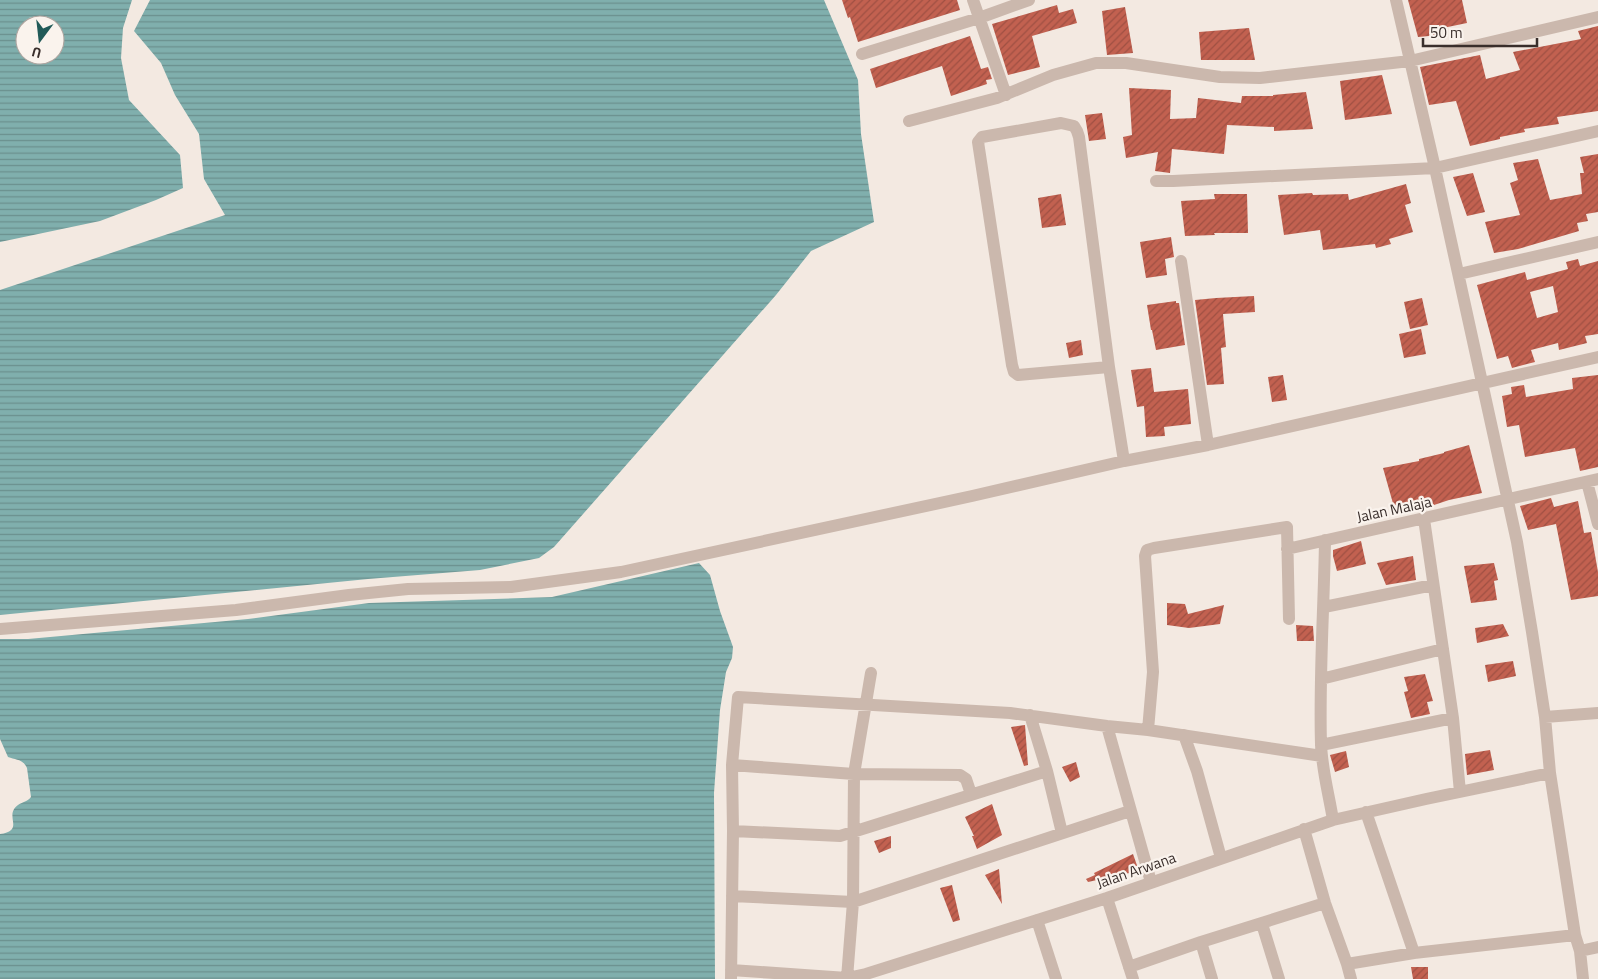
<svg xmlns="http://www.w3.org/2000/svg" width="1598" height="979" viewBox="0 0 1598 979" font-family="'Titillium Web',sans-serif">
<defs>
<pattern id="water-rules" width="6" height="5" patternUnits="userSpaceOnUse" patternTransform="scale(1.25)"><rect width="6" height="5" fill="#80afad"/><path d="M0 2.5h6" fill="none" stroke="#6a8f8d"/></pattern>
<pattern id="building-hatch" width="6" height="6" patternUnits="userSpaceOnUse" patternTransform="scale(1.25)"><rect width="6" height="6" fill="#c26150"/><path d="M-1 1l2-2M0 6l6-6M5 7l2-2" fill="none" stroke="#9f5043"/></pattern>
</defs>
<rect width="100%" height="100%" fill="#f3e9e1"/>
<path fill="url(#water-rules)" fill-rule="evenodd" d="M0 0H132L123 28 121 58 129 100 180 155 183 188 156 200 100 221 0 242ZM25 25H55V55H25Z
M150 0H824L858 80 861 134 874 222 811 251 776 295 554 547 539 558 480 570 368 579 0 615V290L225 215 204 179 199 134 175 95 161 63 134 31Z
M699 563 710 575 720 611 733 647 732 658 726 672 720 710 714 793 715 979H0V834C26 830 3 816 18 805 22 802 27 802 31 797L27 768C23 759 16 760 8 757L0 739V639H28L248 619 369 603 552 597Z"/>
<path fill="url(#building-hatch)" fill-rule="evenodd" d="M842 0H957L960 10 858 42 850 17 848 18Z
M1408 0H1462L1467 23 1438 29 1440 35 1418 37Z
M1057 5 1059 13 1073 9 1077 23 1032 36 1040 67 1008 75 992 24Z
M1125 7 1133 53 1107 55 1102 11Z
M1598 26V111L1557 117 1559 124 1524 129 1525 132 1500 137V139L1470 146 1456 101 1429 105 1420 67 1480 55 1486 79 1520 70 1513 52 1581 39 1578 31Z
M1249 28 1255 60H1201L1199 32Z
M970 36 981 69 988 67 992 79 986 80 987 84 951 96 942 66 876 88 870 69Z
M1382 75 1392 114 1345 120 1340 81Z
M1129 88 1171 90 1170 119 1196 118 1198 98 1241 103 1242 96H1273V95L1306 92 1313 129 1274 131V127L1227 125 1224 154 1172 149 1170 173 1155 171 1158 152 1126 158 1123 137 1132 135Z
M1102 113 1106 139 1089 141 1085 115Z
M1598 154V212L1586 214 1588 221 1577 223 1579 231 1518 249 1494 253 1485 222 1520 215 1510 183 1518 180 1513 163 1538 159 1550 200 1582 194 1580 173H1584L1580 157Z
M1473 173 1485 212 1467 216 1453 177Z
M1406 184 1411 203 1405 205 1413 232 1389 239 1391 244 1376 248 1375 244 1323 250 1320 230 1284 235 1278 195 1312 193 1313 195 1348 194 1349 200Z
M1061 194 1066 225 1042 228 1038 198Z
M1214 194H1247L1248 233H1214L1215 235 1185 236 1181 201 1215 199Z
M1171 237 1174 257 1165 259 1167 275 1146 278 1140 242Z
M1578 259 1580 266 1598 261V334L1585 336 1587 343 1559 350 1558 343 1531 350 1535 362 1512 368 1508 356 1497 359 1477 285 1525 272 1527 280 1568 269 1566 262ZM1553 286 1558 312 1537 318 1530 292Z
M1254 296 1255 312 1223 314 1226 347 1221 348 1224 384 1207 385 1195 300 1216 298Z
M1422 298 1428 325 1410 329 1404 302Z
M1176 301V303H1179L1185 345 1156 350 1152 330H1151L1147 305Z
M1421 329 1426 354 1404 358 1399 334Z
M1081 340 1083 355 1069 358 1066 343Z
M1151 368 1154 392 1188 389 1191 424 1164 427 1165 436 1146 437 1144 406 1137 407 1131 370Z
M1283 375 1287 400 1272 402 1268 377Z
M1598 375V467L1580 471 1575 448 1525 457 1519 425 1507 427 1502 396 1512 394 1511 387 1524 385 1526 397 1573 389 1572 378Z
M1469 445 1482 493 1449 500 1428 507 1396 514 1383 468 1419 461V459L1444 453V452Z
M1551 498 1554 507 1578 501 1584 533 1591 532 1598 572V596L1571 600 1556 524 1528 530 1520 506Z
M1361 541 1366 564 1337 571 1333 556V550Z
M1413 556 1416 580 1386 585 1377 563Z
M1494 563 1498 580 1494 581 1497 600 1471 603 1464 566Z
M1167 603 1185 604 1188 614 1224 605 1220 624 1189 628 1167 625Z
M1503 624 1509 636 1477 643 1475 628Z
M1296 625 1313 626 1314 641H1297Z
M1513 661 1516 676 1488 682 1485 665Z
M1425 674 1433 701 1427 702 1430 714 1411 718 1404 692 1408 691 1404 677Z
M1025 725 1028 765 1024 766 1011 727Z
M1490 750 1494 770 1467 775 1465 754Z
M1346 751 1349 767 1335 772 1330 755Z
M1076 762 1080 777 1070 782 1062 767Z
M992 804 1002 835 977 849 972 836H974L965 817Z
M891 836V848L879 853 874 841Z
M1133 854 1139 871 1115 876 1098 885 1097 880 1088 882 1086 879 1095 875 1094 873Z
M999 869 1002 904 985 875Z
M952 885 960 920 953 922 940 888Z
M1411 967H1428V979H1413Z"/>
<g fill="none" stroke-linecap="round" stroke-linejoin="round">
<path stroke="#cbb8ad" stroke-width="12" d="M973 0 1006 95
M1396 0 1435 168 1517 542 1532 632 1545 717 1550 773 1575 935 1580 951 1583 979
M862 54 979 18 1029 0
M909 121 997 98 1053 75 1096 63H1126L1220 77 1260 78 1410 61 1598 17
M1061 123 1074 126 1077 131 1079 137 1109 367 1018 375 1014 372 1012 365 978 142 982 137Z
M1156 181H1173L1435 168 1598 131
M1181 261 1208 445
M1459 274 1598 242
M1109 367 1124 461
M1587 482 1598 524
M1424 519 1453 718 1460 792
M1325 540C1324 608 1319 676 1321 744 1322 770 1329 795 1333 820
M1287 549 1598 479
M1324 607 1433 585
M0 629 236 610 349 595 408 589 511 587 621 572 972 496 1124 461 1208 445 1598 357
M1321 679 1443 649
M1030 715 1047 771 1062 833
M1545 717 1598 713
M1107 726 1151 882
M1148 730 1153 672 1145 556 1147 550 1154 548 1287 527 1289 619
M1184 735 1197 771 1221 858
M1321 745 1453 718
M732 765 854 774 960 775 966 779 971 794
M1366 812 1414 953
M1304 829 1325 903 1347 964 1414 953 1575 935
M733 831 840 836 1047 771
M732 896 853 902 1130 811
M1107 898 1133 979
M1037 920 1056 979
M1262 924 1279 979
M1201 942 1325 903
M1580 951 1598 947
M1347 964 1351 979
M1129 967 1201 942 1212 979
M731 970 847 978 866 974 1107 898 1333 820 1426 799 1550 773
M847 978 853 902 854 774 871 673
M731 979 733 831 732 765 738 697 1010 713 1107 726 1148 730 1322 756"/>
</g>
<g text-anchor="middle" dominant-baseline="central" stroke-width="4.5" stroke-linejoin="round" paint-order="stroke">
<g font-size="15" fill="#392e2b" stroke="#faf3ed">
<text transform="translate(1394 509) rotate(-12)">Jalan Malaja</text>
<text transform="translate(1136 870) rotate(-19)">Jalan Arwana</text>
</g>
</g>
<g transform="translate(40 40) rotate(195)"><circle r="24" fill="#faf3ed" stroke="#ada49f"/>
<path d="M0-4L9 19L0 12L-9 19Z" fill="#215a58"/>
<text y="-8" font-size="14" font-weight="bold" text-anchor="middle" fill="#392e2b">U</text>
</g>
<path d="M1423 38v8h114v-8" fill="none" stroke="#392e2b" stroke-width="2.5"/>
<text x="1430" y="38" font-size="15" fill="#392e2b" stroke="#faf3ed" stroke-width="4" paint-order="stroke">50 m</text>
</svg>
